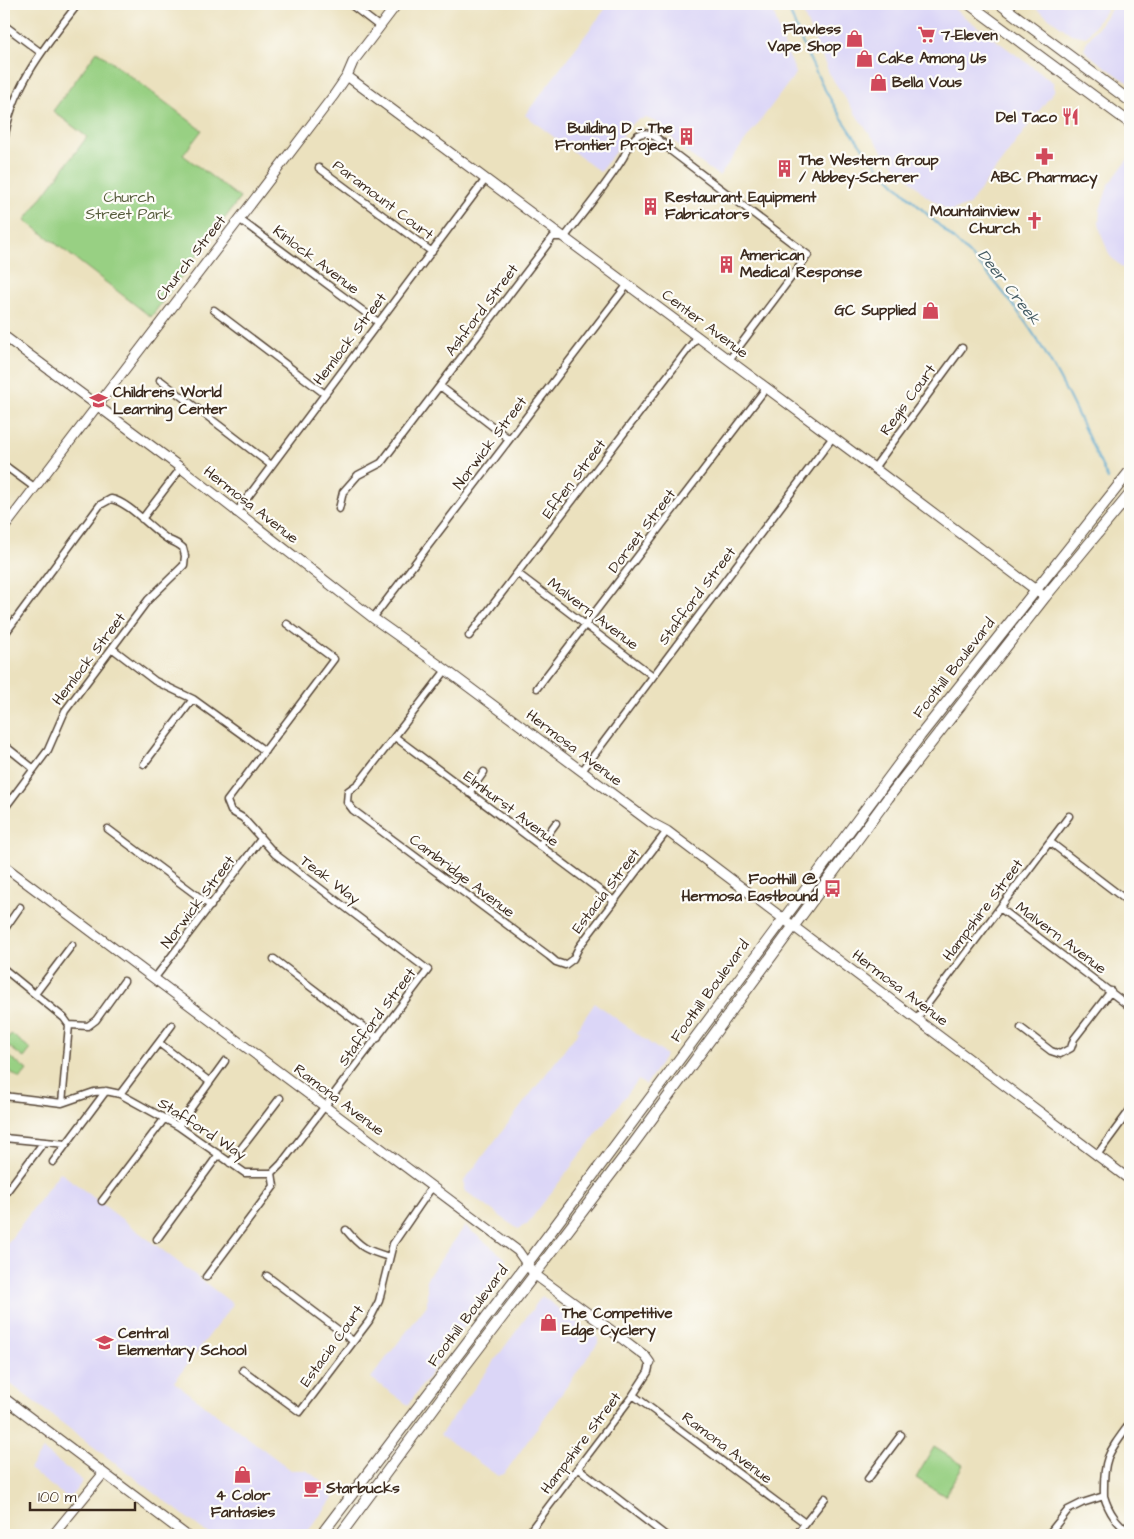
<svg xmlns="http://www.w3.org/2000/svg" width="1134" height="1539" viewBox="0 0 1134 1539" font-family="'Architects Daughter',sans-serif">
<rect width="100%" height="100%" fill="#fdfcf7"/>
<filter id="ink" filterUnits="userSpaceOnUse"><feTurbulence type="fractalNoise" baseFrequency=".02" numOctaves="2"/><feDisplacementMap in="SourceGraphic" scale="10" xChannelSelector="R" yChannelSelector="G"/><feConvolveMatrix kernelMatrix="1 2 1 2 8 2 1 2 1" color-interpolation-filters="sRGB"/></filter>
<filter id="wash" filterUnits="userSpaceOnUse"><feTurbulence type="fractalNoise" baseFrequency=".0096" numOctaves="4" result="noise"/><feDisplacementMap in="SourceGraphic" scale="20" xChannelSelector="R" yChannelSelector="G"/><feGaussianBlur stdDeviation="1.12" result="paint"/><feColorMatrix in="noise" values="0 0 0 0 0 0 0 0 0 0 0 0 0 0 0 0 0 1.4 0 .05"/><feComposite in="paint" operator="in"/></filter>
<g filter="url(#wash)">
<rect width="100%" height="100%" fill="#ebe1be"/>
<path fill="#dbd6f7" d="M609 4H771L784 45 796 73 719 176 683 150 658 123 646 118 637 120 625 130 618 148 600 172 525 115Z
M801 4H947L1054 83V91L969 205 949 211 926 196 886 156 859 119 830 75 805 18Z
M1030 4H1111L1086 37 1071 34Z
M1115 4H1130V84L1097 61 1084 50 1086 43Z
M1130 156V275L1110 256 1102 237 1099 223 1100 210 1108 186Z
M595 1003 666 1055 646 1085 638 1080 527 1224 518 1229 464 1190V1181L579 1031 577 1029Z
M60 1172 233 1304 174 1382 291 1470H306L337 1493 305 1535H210L4 1379V1248Z
M465 1226 505 1258 507 1266 408 1405 371 1378 427 1305V1278Z
M542 1296 598 1338V1343L504 1474 498 1476 440 1435Z
M43 1450 83 1481 69 1499 29 1469Z"/>
<path fill="#98d083" stroke="#6a7d50" d="M97 51 202 130 183 155 240 198 151 317 25 220 87 137 53 111Z
M11 1034 31 1049 24 1058 4 1043Z
M6 1054 27 1070 20 1079 4 1067V1056Z
M934 1447 963 1465 945 1496 916 1478Z"/>
<g fill="none" stroke-linecap="round" stroke-linejoin="round">
<path stroke="#53a6ce" stroke-width="2" d="M787 4C808 63 835 117 877 165 913 205 958 238 993 280 1009 299 1024 319 1038 341 1065 384 1086 433 1108 479
M1128 517 1130 521"/>
</g>
</g>
<g filter="url(#ink)">
<g fill="none" stroke-linecap="round" stroke-linejoin="round">
<defs>
<path id="street" d="M350 4 380 27
M4 25 40 52
M4 141C11 87 46 45 78 4
M319 168 432 252
M239 219 378 322
M214 310 325 394
M160 380 271 465
M440 386 509 439
M4 465 34 487
M874 468 962 348
M339 509 343 492 358 475 381 463 553 237H565C584 211 606 186 623 158 627 151 631 139 638 135 650 128 663 143 671 151L808 255 729 360
M236 513 485 180
M142 519 181 468
M517 573 653 676
M373 618 628 284
M4 635 100 505 111 499C129 502 152 530 169 540 174 542 179 544 183 548L185 556 184 565 148 600 65 711 48 750 4 809
M469 636 698 336
M113 649 155 681 193 699 265 751
M446 670 358 784 348 791 347 802 353 810 549 956 556 962 565 965 573 959 579 947 667 831
M537 688 767 387
M395 737 614 901
M4 745 34 769
M144 764 193 699
M582 771 833 437
M469 793 484 772
M108 829 211 906
M1050 842 1130 903
M539 846 556 823
M1000 908 1130 1007
M4 930 20 907
M274 959 378 1038
M4 969 64 1018 69 1025 62 1103
M154 979 261 839
M35 994 72 945
M917 1018 1069 816
M69 1025 88 1026 96 1020 124 981
M1021 1028 1051 1051 1060 1054 1071 1048 1074 1039 1111 991
M159 1043 210 1082
M120 1094 172 1025
M4 1096 62 1103 94 1092 106 1091 120 1094 178 1126 245 1173H272
M178 1126 225 1061
M4 1138 66 1144
M1097 1155 1130 1110
M53 1162 106 1091
M230 1163 280 1098
M272 1173 281 1164 428 970 275 854 243 818 231 811 227 801 334 659 287 624
M4 1195 43 1143
M102 1201 165 1118
M346 1230C361 1248 366 1250 389 1257
M157 1239 219 1154
M267 1276 353 1341
M206 1277 274 1186 272 1173
M243 1370 300 1412 369 1321 379 1301 393 1244 432 1187
M633 1395 805 1523
M578 1468 665 1535
M868 1479 901 1435
M1104 1496C1109 1513 1117 1523 1130 1533
M527 1535 633 1395 648 1372 650 1363
M796 1535 825 1498
M1048 1535 1068 1510 1082 1503 1104 1496C1103 1458 1108 1453 1130 1423"/>
<path id="secondary" d="M347 76 874 468 1045 597
M4 336 181 468 373 618 446 670 650 822 667 831 1130 1180
M4 528 334 95 347 76 353 62 397 4
M4 866 518 1251 534 1274 612 1331 645 1356 650 1363
M4 1398 186 1535
M53 1535 103 1474"/>
<path id="primary" d="M969 4 1130 123
M1000 4 1130 101
M321 1535 535 1253 920 736 1130 471
M340 1535 465 1366 623 1158 888 798 1045 597 1130 494"/>
</defs>
<use href="#street" stroke="#554536" stroke-width="9"/>
<use href="#secondary" stroke="#554536" stroke-width="11"/>
<use href="#primary" stroke="#554536" stroke-width="12"/>
<use href="#street" stroke="#fff" stroke-width="6"/>
<use href="#secondary" stroke="#fff" stroke-width="9"/>
<use href="#primary" stroke="#fff" stroke-width="10"/>
</g>
</g>
<defs>
<symbol id="supermarket-bare" viewBox="-9 -9 18 18"><path d="M-6-5.5h2.5l.6 2H6L4.5 2H-2.5L-4.4-4H-6ZM-1.5 3.2a1.3 1.3 0 1 0 .1 0ZM3 3.2a1.3 1.3 0 1 0 .1 0Z" fill="#d1495b" stroke="#fdfcf7" stroke-width="2.5" paint-order="stroke"/></symbol>
<symbol id="shop-bare" viewBox="-9 -9 18 18"><path d="M-5-2.5h2.3a2.7 3.5 0 0 1 5.4 0H5L5.5 6h-11ZM-1.5-2.5h3a1.5 2.3 0 0 0-3 0Z" fill="#d1495b" stroke="#fdfcf7" stroke-width="2.5" paint-order="stroke"/></symbol>
<symbol id="restaurant-bare" viewBox="-9 -9 18 18"><path d="M-5-6h1v4h1v-4h1v4h1v-4h1v5L-1.5 .5V6h-2V.5L-5-1ZM5-6V6H3V1.5H1.5Q1.5-4 5-6Z" fill="#d1495b" stroke="#fdfcf7" stroke-width="2.5" paint-order="stroke"/></symbol>
<symbol id="building-bare" viewBox="-9 -9 18 18"><path d="M-4-6H4V6H1V3H-1V6H-4ZM-2.5-4.3h1.7v1.8h-1.7ZM.8-4.3h1.7v1.8H.8ZM-2.5-1h1.7V.8h-1.7ZM.8-1h1.7V.8H.8Z" fill="#d1495b" stroke="#fdfcf7" stroke-width="2.5" paint-order="stroke"/></symbol>
<symbol id="pharmacy-bare" viewBox="-9 -9 18 18"><path d="M-2-6h4v4h4v4h-4v4h-4v-4h-4v-4h4Z" fill="#d1495b" stroke="#fdfcf7" stroke-width="2.5" paint-order="stroke"/></symbol>
<symbol id="church-bare" viewBox="-9 -9 18 18"><path d="M-1.2-6h2.4v3.5h3.3v2.4h-3.3V6h-2.4V-.1h-3.3v-2.4h3.3Z" fill="#d1495b" stroke="#fdfcf7" stroke-width="2.5" paint-order="stroke"/></symbol>
<symbol id="school-bare" viewBox="-9 -9 18 18"><path d="M0-5L7-2L0 1L-7-2ZM-4 1L0 2.5L4 1V4Q0 6-4 4Z" fill="#d1495b" stroke="#fdfcf7" stroke-width="2.5" paint-order="stroke"/></symbol>
<symbol id="bus-bare" viewBox="-9 -9 18 18"><path d="M-5-6H5V4H4V6H2V4H-2V6H-4V4H-5ZM-3.5-4V0h7V-4ZM-3.5 1.2v1.5H-2V1.2ZM2 1.2v1.5H3.5V1.2Z" fill="#d1495b" stroke="#fdfcf7" stroke-width="2.5" paint-order="stroke"/></symbol>
<symbol id="cafe-bare" viewBox="-9 -9 18 18"><path d="M-5.5-4.5H6V0H3Q3 3.5 0 3.5H-2.5Q-5.5 3.5-5.5 0ZM3-3.2v2h1.7v-2ZM-6 4.5H4V6H-6Z" fill="#d1495b" stroke="#fdfcf7" stroke-width="2.5" paint-order="stroke"/></symbol>
</defs>
<g fill-rule="evenodd">
<use href="#supermarket-bare" x="914" y="22" width="25" height="25"/>
<use href="#shop-bare" x="842" y="26" width="25" height="25"/>
<use href="#shop-bare" x="852" y="46" width="25" height="25"/>
<use href="#shop-bare" x="866" y="70" width="25" height="25"/>
<use href="#restaurant-bare" x="1058" y="104" width="25" height="25"/>
<use href="#building-bare" x="674" y="124" width="25" height="25"/>
<use href="#pharmacy-bare" x="1032" y="144" width="25" height="25"/>
<use href="#building-bare" x="772" y="156" width="25" height="25"/>
<use href="#building-bare" x="638" y="194" width="25" height="25"/>
<use href="#church-bare" x="1022" y="208" width="25" height="25"/>
<use href="#building-bare" x="714" y="252" width="25" height="25"/>
<use href="#shop-bare" x="918" y="298" width="25" height="25"/>
<use href="#school-bare" x="86" y="388" width="25" height="25"/>
<use href="#bus-bare" x="820" y="876" width="25" height="25"/>
<use href="#shop-bare" x="536" y="1310" width="25" height="25"/>
<use href="#school-bare" x="92" y="1330" width="25" height="25"/>
<use href="#shop-bare" x="230" y="1462" width="25" height="25"/>
<use href="#cafe-bare" x="300" y="1476" width="25" height="25"/>
</g>
<g text-anchor="middle" dominant-baseline="central" stroke-width="4.5" stroke-linejoin="round" paint-order="stroke">
<g font-size="15" font-weight="bold" fill="#3b2a1e" stroke="#fdfcf7" text-anchor="start">
<text x="841" y="29" text-anchor="end">Flawless<tspan x="841" dy="17">Vape Shop</tspan></text>
<text x="941" y="35">7-Eleven</text>
<text x="878" y="58">Cake Among Us</text>
<text x="892" y="82">Bella Vous</text>
<text x="1057" y="117" text-anchor="end">Del Taco</text>
<text x="673" y="128" text-anchor="end">Building D - The<tspan x="673" dy="17">Frontier Project</tspan></text>
<text x="799" y="160">The Western Group<tspan x="799" dy="17">/ Abbey-Scherer</tspan></text>
<text x="1044" y="177" text-anchor="middle">ABC Pharmacy</text>
<text x="665" y="197">Restaurant Equipment<tspan x="665" dy="17">Fabricators</tspan></text>
<text x="1020" y="211" text-anchor="end">Mountainview<tspan x="1020" dy="17">Church</tspan></text>
<text x="740" y="255">American<tspan x="740" dy="17">Medical Response</tspan></text>
<text x="916" y="310" text-anchor="end">GC Supplied</text>
<text x="113" y="392">Childrens World<tspan x="113" dy="17">Learning Center</tspan></text>
<text x="818" y="879" text-anchor="end">Foothill @<tspan x="818" dy="17">Hermosa Eastbound</tspan></text>
<text x="562" y="1313">The Competitive<tspan x="562" dy="17">Edge Cyclery</tspan></text>
<text x="118" y="1333">Central<tspan x="118" dy="17">Elementary School</tspan></text>
<text x="326" y="1488">Starbucks</text>
<text x="243" y="1495" text-anchor="middle">4 Color<tspan x="243" dy="17">Fantasies</tspan></text>
</g>
<g font-size="15" fill="#575c3c" stroke="#fdfcf7">
<text x="129" y="197">Church<tspan x="129" dy="17">Street Park</tspan></text>
</g>
<g font-size="15" fill="#3b2a1e" stroke="#fdfcf7">
<text transform="translate(383 200) rotate(37)">Paramount Court</text>
<text transform="translate(191 258) rotate(-52)">Church Street</text>
<text transform="translate(316 260) rotate(37)">Kinlock Avenue</text>
<text transform="translate(482 310) rotate(-53)">Ashford Street</text>
<text transform="translate(705 324) rotate(37)">Center Avenue</text>
<text transform="translate(350 339) rotate(-53)">Hemlock Street</text>
<text transform="translate(908 400) rotate(-54)">Regis Court</text>
<text transform="translate(490 443) rotate(-53)">Norwick Street</text>
<text transform="translate(574 479) rotate(-53)">Effen Street</text>
<text transform="translate(251 505) rotate(38)">Hermosa Avenue</text>
<text transform="translate(642 531) rotate(-53)">Dorset Street</text>
<text transform="translate(697 596) rotate(-53)">Stafford Street</text>
<text transform="translate(593 614) rotate(37)">Malvern Avenue</text>
<text transform="translate(89 659) rotate(-53)">Hemlock Street</text>
<text transform="translate(954 668) rotate(-52)">Foothill Boulevard</text>
<text transform="translate(574 748) rotate(37)">Hermosa Avenue</text>
<text transform="translate(511 809) rotate(37)">Elmhurst Avenue</text>
<text transform="translate(462 876) rotate(37)">Cambridge Avenue</text>
<text transform="translate(330 880) rotate(37)">Teak Way</text>
<text transform="translate(606 891) rotate(-53)">Estacia Street</text>
<text transform="translate(198 902) rotate(-53)">Norwick Street</text>
<text transform="translate(983 910) rotate(-53)">Hampshire Street</text>
<text transform="translate(1061 938) rotate(37)">Malvern Avenue</text>
<text transform="translate(900 988) rotate(37)">Hermosa Avenue</text>
<text transform="translate(710 991) rotate(-54)">Foothill Boulevard</text>
<text transform="translate(377 1017) rotate(-53)">Stafford Street</text>
<text transform="translate(339 1100) rotate(37)">Ramona Avenue</text>
<text transform="translate(202 1129) rotate(33)">Stafford Way</text>
<text transform="translate(468 1316) rotate(-53)">Foothill Boulevard</text>
<text transform="translate(332 1346) rotate(-54)">Estacia Court</text>
<text transform="translate(581 1443) rotate(-53)">Hampshire Street</text>
<text transform="translate(727 1448) rotate(37)">Ramona Avenue</text>
</g>
<g font-size="16" font-style="italic" fill="#455c64" stroke="#fdfcf7">
<text transform="translate(1009 287) rotate(52)">Deer Creek</text>
</g>
</g>
<rect width="1134" height="1539" fill="none" stroke="#fdfcf7" stroke-width="20"/>
<path d="M30 1502v8h105v-8" fill="none" stroke="#3b2a1e" stroke-width="2.5"/>
<text x="38" y="1502" font-size="15" fill="#3b2a1e" stroke="#fdfcf7" stroke-width="4" paint-order="stroke">100 m</text>
</svg>
